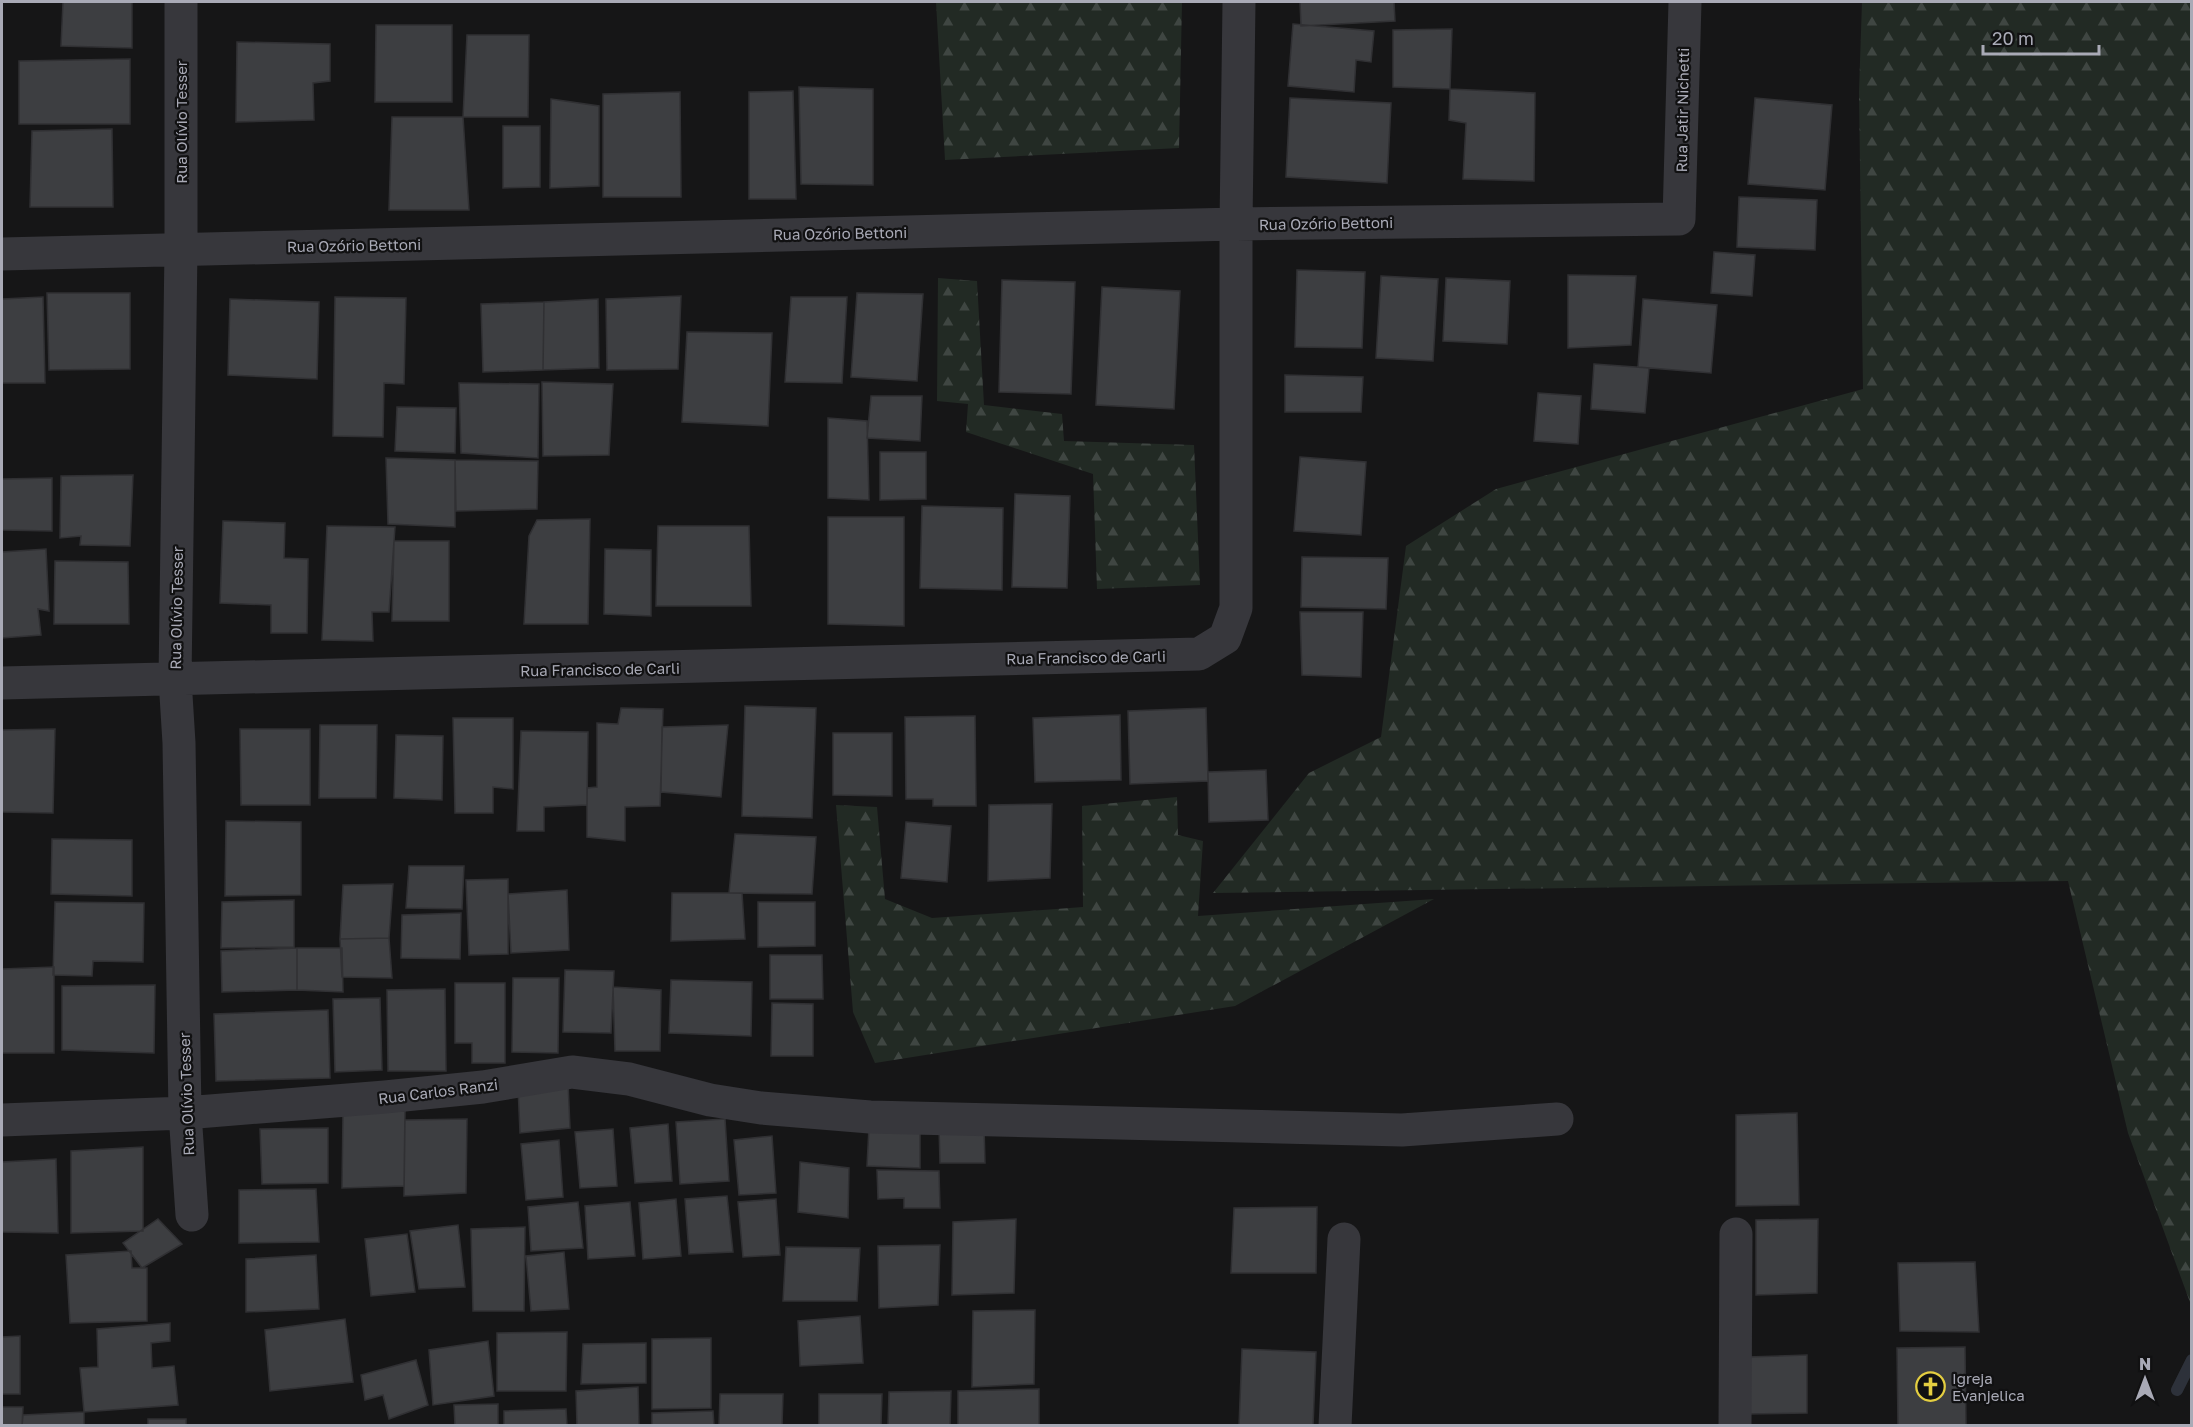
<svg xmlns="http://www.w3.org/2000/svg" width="2193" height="1427" viewBox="0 0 2193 1427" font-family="'Golos Text',sans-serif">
<defs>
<pattern id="forest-firs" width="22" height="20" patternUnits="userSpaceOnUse" patternTransform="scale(1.5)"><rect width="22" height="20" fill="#222a24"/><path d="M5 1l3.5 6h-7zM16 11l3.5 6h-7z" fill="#3f4642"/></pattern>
</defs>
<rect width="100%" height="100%" fill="#161617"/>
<path fill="url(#forest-firs)" d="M936 2H1182L1179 148 945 160Z
M1862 2H2191V1305L2128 1133 2068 881 1213 893 1309 773 1381 737 1406 546 1496 489 1863 389 1859 92Z
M938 278 977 281 984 405 1062 414 1064 441 1194 445 1200 585 1097 589 1093 474 966 432 968 404 937 401Z
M1177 797 1178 835 1203 841 1198 916 1434 899 1235 1006 875 1063 853 1012 836 805 877 807 885 899 932 918 1083 907 1082 806Z"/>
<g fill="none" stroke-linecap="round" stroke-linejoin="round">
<path stroke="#2d313a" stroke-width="12" d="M2177 1390 2192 1360"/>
</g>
<path fill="#3d3e41" stroke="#303033" stroke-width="1.5" d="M63 2H132V48L61 46Z
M1300 2H1394L1395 21 1301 26Z
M1293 24 1374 31 1371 62 1356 60 1354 92 1288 86Z
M376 25H452V102H375Z
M1452 29 1450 89 1393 87V30Z
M467 35H529L528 117H463Z
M237 42 330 44V81L313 83 314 120 236 122Z
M130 59V124H19V61Z
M799 87 873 89V185L801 184Z
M1450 89 1535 93 1534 181 1463 179 1466 123 1449 120Z
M793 91 796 199H749V92Z
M680 92 681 197H603V94Z
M1290 98 1391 103 1387 183 1286 177Z
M1755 98 1832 105 1825 190 1748 184Z
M551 99 599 106V186L550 188Z
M392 117H463L469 210H389Z
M503 126H540V187L503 188Z
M112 129 113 207H30L32 131Z
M1739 197 1817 200 1815 250 1737 247Z
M1714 252 1755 255 1752 296 1711 293Z
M1297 270 1365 272 1362 348 1295 347Z
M1568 275 1636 276 1631 345 1568 348Z
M1381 276 1438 279 1433 361 1376 358Z
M1446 278 1510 281 1507 344 1443 341Z
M1002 280 1075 282 1071 394 999 392Z
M1102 287 1180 291 1174 409 1096 405Z
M47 293H130V369L49 370Z
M857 293 923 294 917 381 851 377Z
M681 296 678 369 607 370 606 299Z
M43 297 45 383H2V299Z
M335 297 406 298 404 384 384 383 383 437 333 436Z
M791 297H847L842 383 785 382Z
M230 299 319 302 317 379 228 375Z
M598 299 599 368 543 370 544 302Z
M1643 299 1717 305 1711 373 1638 367Z
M544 302 543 370 483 372 481 304Z
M687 332 772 333 768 426 682 422Z
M1594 364 1649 368 1645 413 1591 409Z
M1285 375 1363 377 1361 412H1285Z
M542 382 613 384 609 455 543 456Z
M459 383 539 384 538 458 461 453Z
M1538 393 1581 396 1578 444 1534 441Z
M871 396H922L920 441 867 438Z
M397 407 456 408 455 453 395 451Z
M828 418 867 421 869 500 828 498Z
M880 452H926V499L880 500Z
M1300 457 1366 462 1361 535 1294 531Z
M386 458 455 460V527L388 524Z
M455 460 538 461 537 509 456 511Z
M133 475 130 546 80 545 81 536 60 538 61 476Z
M52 478V531L2 530V479Z
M1015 494 1070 496 1067 588 1012 587Z
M922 506 1003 508 1002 590 920 588Z
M828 517H904V626L828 624Z
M590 519 588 624H524L529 536 537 520Z
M223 521 285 523 284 558 308 559 307 633H271V605L220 603Z
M327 526 395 527 389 612H372L373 641 322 640Z
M658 526H749L751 606H656Z
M394 541H449V621H392Z
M46 549 49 611 38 609 41 635 2 638V552Z
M605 549 651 550V616L604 614Z
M1302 557 1388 558 1386 609 1301 607Z
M55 561 128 562 129 624H54Z
M1300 612H1363L1361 677 1302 675Z
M745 706 816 708 812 818 742 816Z
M621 708 663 709 660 806 625 807V841L587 837V788L597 787V723L618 724Z
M1206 708 1208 781 1130 784 1128 711Z
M1120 715 1121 780 1035 782 1033 718Z
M975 716 976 806H933V799H906L905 717Z
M453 718H513V789L493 787V813H455Z
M320 725H377L376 798H319Z
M728 725 721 797 661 792 662 727Z
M55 729 53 813 2 812V730Z
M240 729H310V805H241Z
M521 731 588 732 587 805 544 807V831H517Z
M833 733H892V796L833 795Z
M396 735 443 736 442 800 394 798Z
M1266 770 1268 820 1209 822 1208 772Z
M1052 804 1050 878 988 881 989 805Z
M226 821 301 822V895L225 896Z
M906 822 951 826 947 882 901 878Z
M735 834 816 837 812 894 729 893Z
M52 839 132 840V896L51 894Z
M409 866H464L462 909 406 908Z
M508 879V954L469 955 466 880Z
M393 884 389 938 340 939 343 885Z
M567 890 569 950 511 953 508 894Z
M672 893H742L745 939 671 941Z
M294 900V947L221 948 222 902Z
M55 902 144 903 143 962 93 961 92 976 53 975Z
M758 902H815V946L758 947Z
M461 913 460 959 401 958 402 915Z
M389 938 392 978 342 977 340 939Z
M297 948V990L222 992 221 951Z
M297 948H342L343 992 297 990Z
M770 955H822L823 999H770Z
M54 967V1053H2V969Z
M565 970 614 971 611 1033 563 1032Z
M513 978H559L558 1053 512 1052Z
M671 980 752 982 751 1036 669 1033Z
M455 983H505V1063H472V1043H455Z
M155 985 154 1053 62 1050V986Z
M613 987 661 990 660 1051H615Z
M445 989 446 1071H388L387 990Z
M380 998 382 1070 335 1072 333 999Z
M772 1003 813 1004V1056H771Z
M328 1010 330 1078 216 1081 214 1014Z
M568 1082 570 1128 520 1133 518 1087Z
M405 1111 404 1186 342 1188 343 1113Z
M1797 1113 1799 1205 1736 1206V1115Z
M467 1119 466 1193 404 1196 405 1120Z
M725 1119 729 1181 680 1184 676 1122Z
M668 1124 672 1181 635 1183 630 1128Z
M984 1126 985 1163H940L939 1127Z
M869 1127 920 1129V1168L867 1166Z
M328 1128V1183L262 1184 260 1129Z
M613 1129 617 1186 580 1188 575 1132Z
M772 1136 776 1193 739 1195 734 1140Z
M559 1140 563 1197 526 1200 521 1144Z
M143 1147V1231L71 1233V1151Z
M56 1159 58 1233 2 1232V1162Z
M800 1162 849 1168 848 1218 798 1212Z
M877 1170 939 1171 940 1208H904V1198L878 1199Z
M316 1189 319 1242 239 1243V1190Z
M727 1196 733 1252 689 1254 685 1199Z
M676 1199 681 1256 643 1259 639 1203Z
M776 1199 780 1255 743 1257 738 1202Z
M578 1202 583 1248 531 1251 528 1207Z
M630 1202 635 1256 588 1259 585 1206Z
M1317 1207 1316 1273H1231L1234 1208Z
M158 1219 182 1244 142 1268 123 1243Z
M1016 1219 1014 1293 952 1295 953 1222Z
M1818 1219 1817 1293 1756 1295V1220Z
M458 1225 465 1287 419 1289 410 1231Z
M525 1227 524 1311H473L471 1229Z
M407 1234 415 1292 371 1296 365 1239Z
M940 1245 938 1305 879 1308 878 1246Z
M786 1247 860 1248 857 1301H783Z
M131 1251 132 1268H147V1321L70 1323 66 1255Z
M564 1252 569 1309 531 1311 526 1256Z
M316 1255 319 1309 246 1312V1259Z
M1975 1262 1979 1332 1900 1331 1898 1263Z
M1035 1310 1034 1384 972 1387 973 1311Z
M860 1316 863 1363 800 1366 798 1321Z
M345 1319 353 1382 270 1391 265 1330Z
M170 1323V1341L151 1343 152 1368 174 1366 178 1405 84 1412 80 1368 98 1367 97 1329Z
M567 1332 566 1391H497V1333Z
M20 1336V1394H2V1337Z
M711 1338V1408L652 1409V1339Z
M488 1341 494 1396 433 1405 429 1350Z
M646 1343V1383L581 1384 583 1344Z
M1965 1347 1966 1426H1898L1897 1348Z
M1242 1349 1316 1352 1313 1426H1239Z
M1807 1355V1413L1747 1414V1357Z
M416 1360 428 1405 389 1419 383 1395 365 1400 361 1375Z
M638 1387 639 1426H577L576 1391Z
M1039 1389V1426H958V1391Z
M951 1391 950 1426H888L889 1392Z
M720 1394H783L782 1426H719Z
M819 1394H882L881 1426H819Z
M498 1404V1426H455L454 1405Z
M2 1407H23L22 1426H2Z
M566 1409 567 1426H504V1411Z
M713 1411 714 1426H652V1413Z
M84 1412V1426H22L23 1415Z
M148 1419H186V1426H148Z"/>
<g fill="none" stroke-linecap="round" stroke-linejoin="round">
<path stroke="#37373c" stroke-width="33" d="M181 2V249L175 679 179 743 185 1113 192 1215
M2 254 1236 224 1679 219 1685 2
M2 683 1199 654 1225 638 1236 608V224L1239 2
M2 1120 185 1113 385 1097 483 1087 572 1072 629 1079 710 1100 761 1108 870 1117 1402 1130 1557 1119
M1335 1426 1344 1239
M1735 1426 1736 1234"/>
</g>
<defs>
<symbol id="church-ring" viewBox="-11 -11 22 22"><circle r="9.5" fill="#111112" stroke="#e4ce41" stroke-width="1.5"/><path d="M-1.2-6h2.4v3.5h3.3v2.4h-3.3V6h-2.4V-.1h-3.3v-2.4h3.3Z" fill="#e4ce41"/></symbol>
</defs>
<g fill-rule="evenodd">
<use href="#church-ring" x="1914" y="1370" width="33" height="33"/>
</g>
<g text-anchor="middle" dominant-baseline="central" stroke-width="4.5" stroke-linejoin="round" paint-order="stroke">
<g font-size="15" fill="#a9aab6" stroke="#111112">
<text transform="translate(1682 110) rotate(-89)">Rua Jatir Nichetti</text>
<text transform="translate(181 122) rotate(-90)">Rua Olívio Tesser</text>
<text transform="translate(1326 223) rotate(-1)">Rua Ozório Bettoni</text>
<text transform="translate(840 233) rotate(-1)">Rua Ozório Bettoni</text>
<text transform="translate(354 245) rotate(-1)">Rua Ozório Bettoni</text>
<text transform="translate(176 608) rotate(-89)">Rua Olívio Tesser</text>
<text transform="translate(1086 657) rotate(-1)">Rua Francisco de Carli</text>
<text transform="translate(600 669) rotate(-1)">Rua Francisco de Carli</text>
<text transform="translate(438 1091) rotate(-7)">Rua Carlos Ranzi</text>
<text transform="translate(186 1094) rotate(-92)">Rua Olívio Tesser</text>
</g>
<g font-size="15" fill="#a9aab6" stroke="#111112" text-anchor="start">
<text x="1952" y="1378">Igreja<tspan x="1952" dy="17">Evanjelica</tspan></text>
</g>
</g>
<rect width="2193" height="1427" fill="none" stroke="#a9aab6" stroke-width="6"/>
<g transform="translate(2145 1379)" stroke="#111112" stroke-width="4.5" paint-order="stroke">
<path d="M0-4.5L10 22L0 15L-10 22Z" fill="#a9aab6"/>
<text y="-9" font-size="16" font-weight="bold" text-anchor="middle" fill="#a9aab6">N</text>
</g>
<path d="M1983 45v9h116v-9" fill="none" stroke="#a9aab6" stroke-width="3"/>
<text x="1992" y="45" font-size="18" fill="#a9aab6" stroke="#111112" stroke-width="4.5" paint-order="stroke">20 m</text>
</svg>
